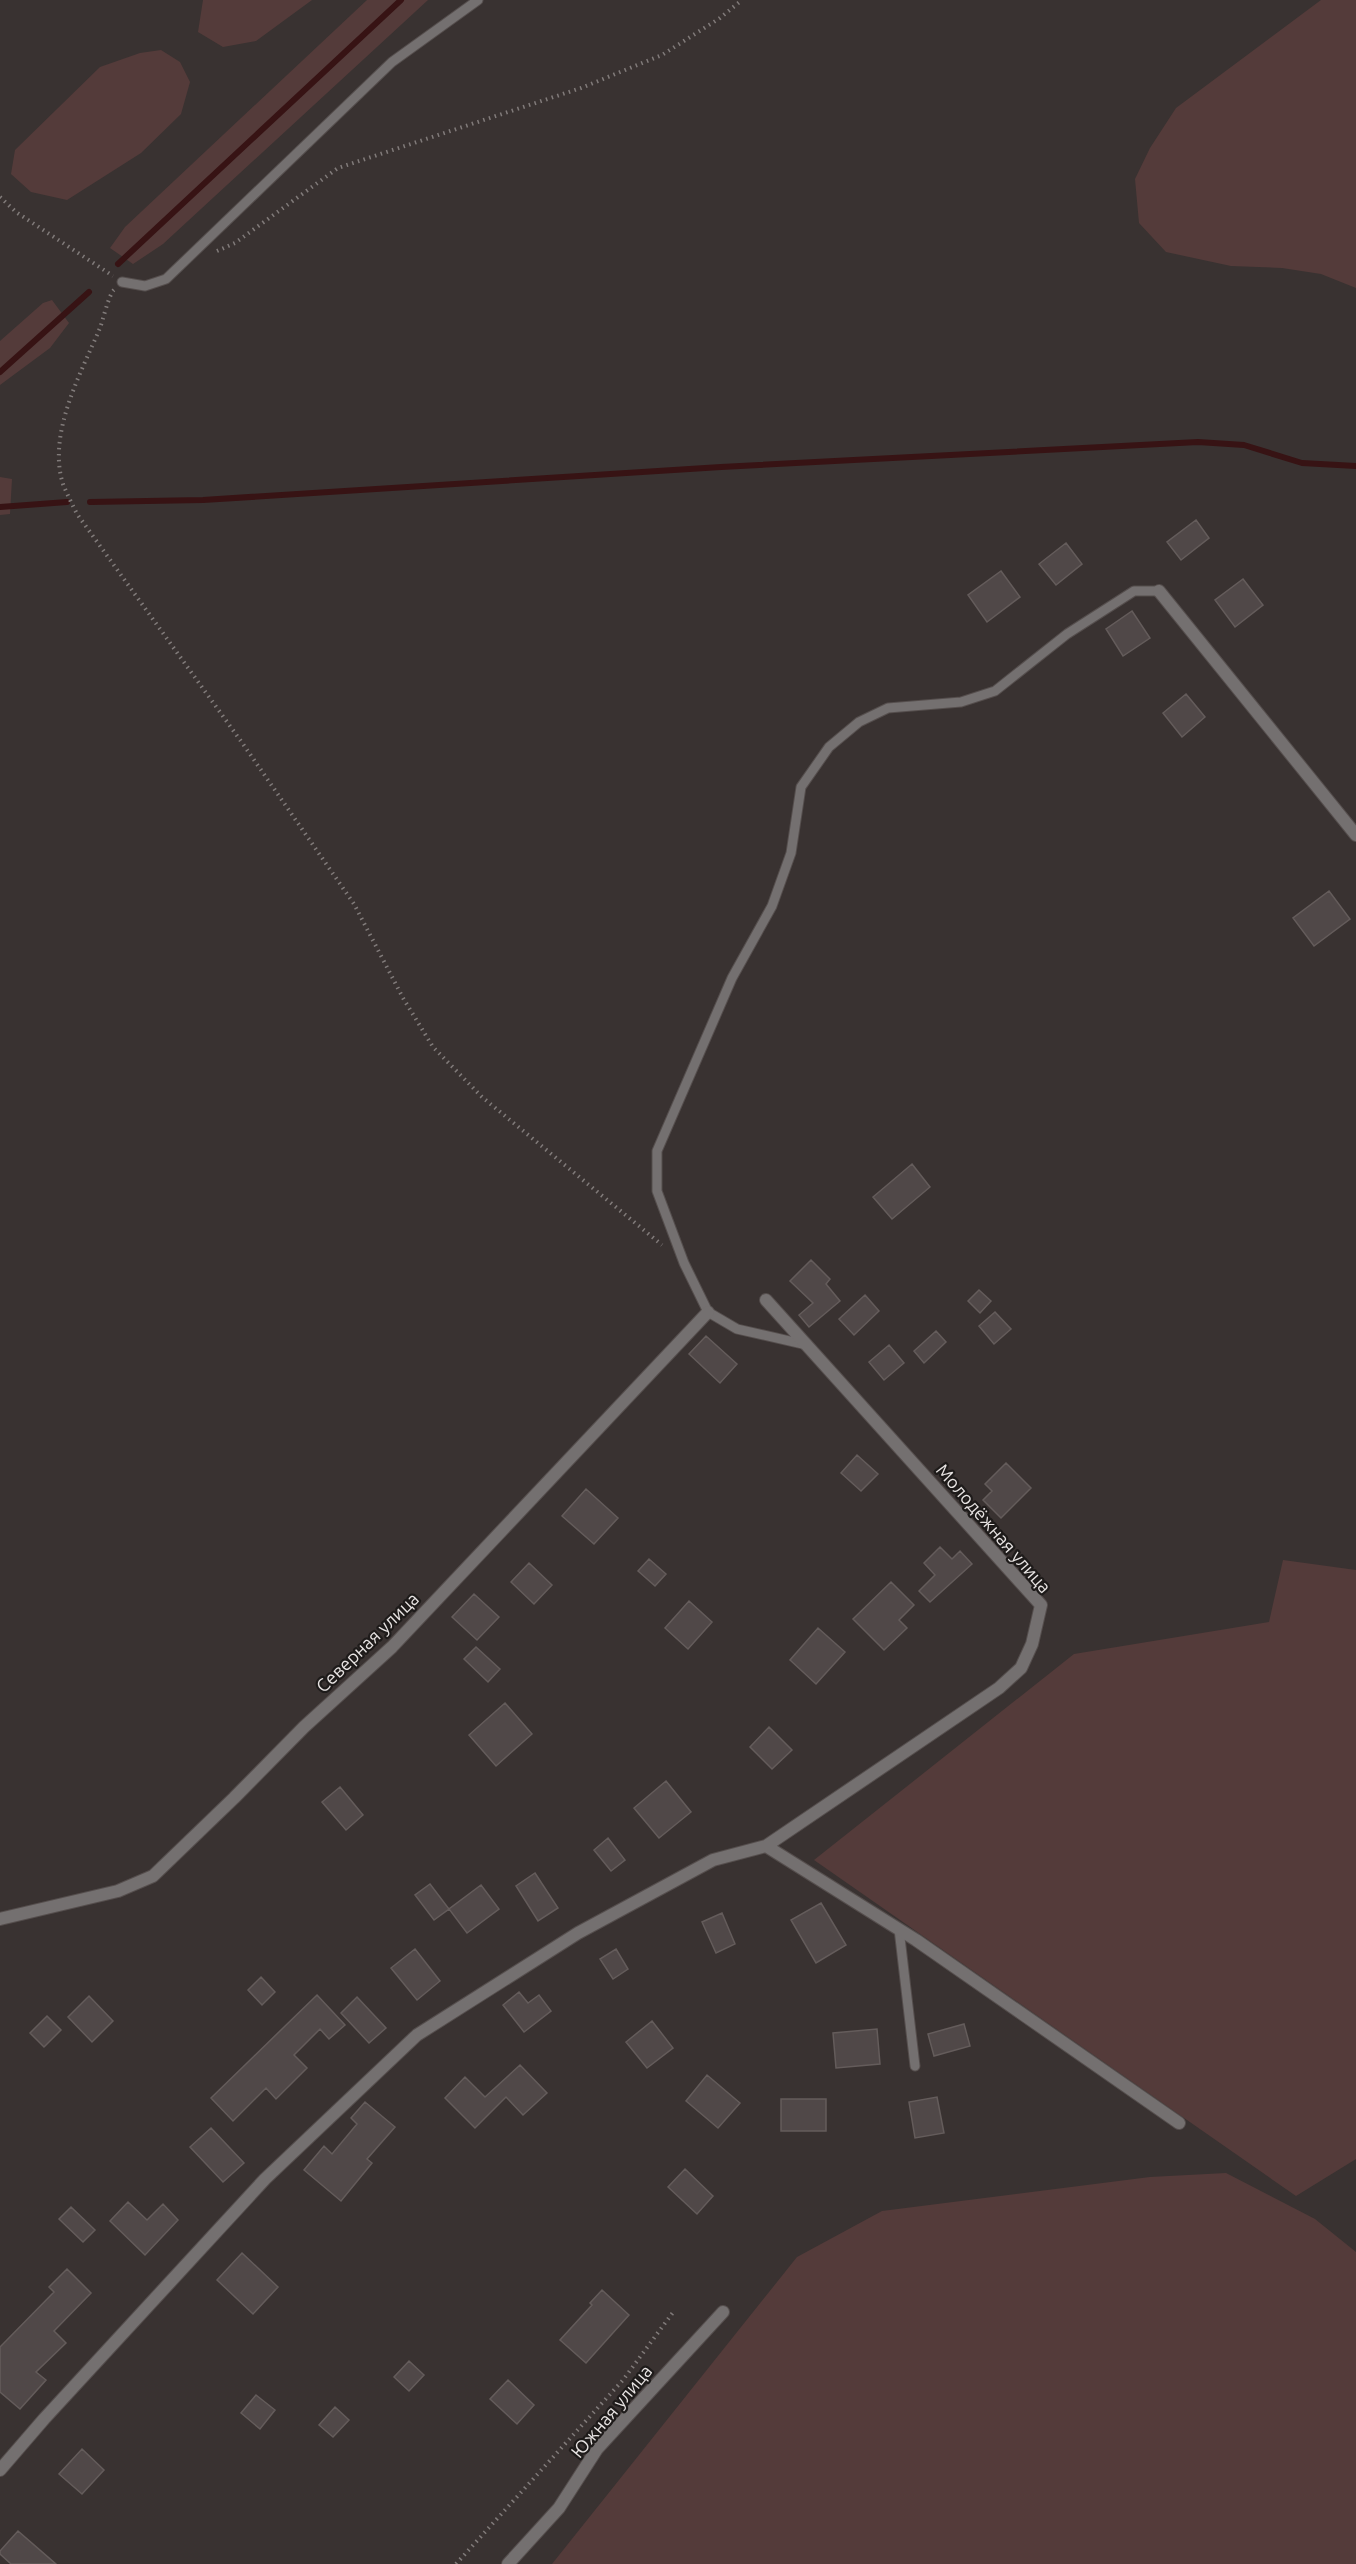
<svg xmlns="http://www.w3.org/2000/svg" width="1356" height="2564" viewBox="0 0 1356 2564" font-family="Ubuntu,sans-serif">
<rect width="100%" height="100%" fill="#393231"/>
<path fill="#543b3a" d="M203 0H312L256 41 223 47 198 32Z
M367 0H428L163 244 133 264 110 248 125 227Z
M1321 0H1356V288L1321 274 1282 268 1231 266 1166 252 1139 223 1135 179 1150 148 1176 108Z
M161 50 180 62 190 82 181 114 141 153 67 200 31 192 11 174 15 150 100 67 140 53Z
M52 300 69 323 50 348 0 385V341L43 303Z
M0 477 12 479 10 514 0 515Z
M1283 1560 1356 1570V2159L1296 2196 814 1860 1074 1654 1269 1622Z
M1226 2173 1315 2219 1356 2252V2564H552L797 2257 882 2211 1150 2177Z"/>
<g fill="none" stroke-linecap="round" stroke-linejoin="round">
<path stroke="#371314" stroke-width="6" d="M118 264 401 0
M0 372 89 292
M90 502 203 500 721 467 1198 442 1244 445 1302 463 1356 466
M0 507 67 502"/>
</g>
<path fill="#504848" stroke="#645c5b" stroke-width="1.5" d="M1196 520 1209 538 1181 560 1167 542Z
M1066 543 1082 564 1056 585 1039 564Z
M1001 571 1020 597 987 622 968 595Z
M1243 579 1263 605 1235 627 1215 600Z
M1132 611 1150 638 1123 656 1106 629Z
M1186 694 1205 717 1182 737 1163 713Z
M1329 891 1350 919 1314 946 1293 918Z
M912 1164 930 1187 892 1219 873 1197Z
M811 1260 830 1279 826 1284 840 1301 809 1327 799 1315 813 1303 790 1281Z
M979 1290 991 1301 980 1313 968 1301Z
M865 1295 879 1311 854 1335 839 1319Z
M995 1312 1011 1329 994 1344 979 1326Z
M936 1331 946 1342 924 1363 914 1351Z
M706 1336 737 1364 720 1383 689 1354Z
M889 1345 904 1363 884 1380 869 1362Z
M857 1455 878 1474 861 1491 841 1473Z
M1006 1463 1031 1488 1001 1518 983 1500 992 1491 985 1484Z
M586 1489 618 1518 594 1544 562 1516Z
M940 1547 952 1559 960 1551 972 1564 930 1602 919 1591 935 1575 924 1563Z
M649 1559 666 1574 655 1586 638 1571Z
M529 1563 552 1585 534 1604 511 1582Z
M891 1582 914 1605 899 1620 907 1628 884 1650 853 1619Z
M474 1594 499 1617 477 1640 452 1617Z
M689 1601 712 1622 688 1649 665 1628Z
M818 1628 845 1652 816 1684 790 1660Z
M476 1647 500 1669 488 1682 464 1659Z
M505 1703 532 1734 496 1766 469 1735Z
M769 1727 792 1750 772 1769 750 1747Z
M666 1781 691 1812 659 1838 634 1808Z
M340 1787 363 1815 346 1830 322 1802Z
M608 1838 625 1860 611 1871 594 1850Z
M535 1873 558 1908 538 1921 516 1886Z
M430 1884 449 1909 434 1920 415 1895Z
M481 1885 499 1909 467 1933 449 1909Z
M821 1903 846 1945 816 1963 791 1920Z
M722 1913 735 1944 716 1953 702 1922Z
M415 1949 440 1981 417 2000 391 1968Z
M616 1949 628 1969 613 1979 600 1959Z
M261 1977 275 1992 262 2005 248 1990Z
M519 1992 528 2003 539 1995 551 2011 524 2032 503 2005Z
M317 1995 345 2025 329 2039 320 2029 294 2055 307 2068 276 2099 266 2088 233 2121 211 2098Z
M89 1996 113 2021 92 2042 68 2017Z
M357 1997 386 2028 369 2043 341 2013Z
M47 2016 61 2030 44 2047 30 2033Z
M652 2021 673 2048 647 2068 626 2042Z
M964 2024 970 2046 934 2056 928 2034Z
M877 2029 880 2064 836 2068 833 2033Z
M520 2065 547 2093 523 2115 506 2097 475 2128 445 2098 465 2077 485 2097Z
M707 2075 740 2103 718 2128 686 2101Z
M937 2097 944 2133 915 2138 909 2102Z
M781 2099H826V2131H781Z
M365 2102 395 2127 367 2159 372 2163 341 2201 304 2170 324 2146 332 2154 357 2124 351 2118Z
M211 2128 244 2163 223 2182 190 2147Z
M685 2169 713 2196 697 2214 668 2187Z
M128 2202 147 2220 163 2204 178 2220 145 2255 110 2221Z
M71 2207 95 2230 83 2242 59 2219Z
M242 2253 278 2287 253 2314 217 2280Z
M67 2269 91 2293 54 2331 66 2343 36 2372 46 2380 20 2409 0 2392V2347L54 2292 49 2287Z
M602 2290 629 2315 586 2363 560 2340 592 2305 590 2303Z
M409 2361 424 2375 409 2391 394 2377Z
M508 2380 534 2405 517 2424 490 2399Z
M256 2395 275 2410 260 2429 241 2413Z
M335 2407 349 2420 333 2437 319 2425Z
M82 2449 104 2470 82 2494 59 2474Z
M18 2531 56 2564H11L0 2554V2551Z"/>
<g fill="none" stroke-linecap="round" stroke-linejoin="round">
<defs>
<path id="service" d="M122 282 145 286 166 279 392 62 478 0
M807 1345 737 1329 708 1312 684 1263 657 1191V1151L732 978 772 906 791 853 801 787 829 747 859 722 888 708 961 702 995 691 1067 634 1134 591H1159
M899 1929 915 2066"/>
<path id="minor" d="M1159 591 1356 835
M766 1300 1041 1605 1032 1644 1021 1668 999 1688 766 1846
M0 1919 118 1891 153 1876 234 1798 304 1727 392 1647 708 1312
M0 2470 44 2419 265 2179 417 2035 578 1933 713 1860 766 1846 916 1940 1179 2123
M508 2564 559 2508 597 2449 723 2312"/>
</defs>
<use href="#service" stroke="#554e4d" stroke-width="11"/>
<use href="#minor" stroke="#554e4d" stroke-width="14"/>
<path stroke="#817b7a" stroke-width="4" stroke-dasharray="1.5 4.5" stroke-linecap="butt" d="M0 197 16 212 113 276
M217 251 235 243 338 168 581 88 662 55 720 18 742 0
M114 290C109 294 103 320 100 328 81 373 47 434 63 484 67 494 72 504 77 514L243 744 354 904 403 998 433 1047 482 1097 662 1245
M456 2564 623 2380 674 2311"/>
<use href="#service" stroke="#747070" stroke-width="9"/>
<use href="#minor" stroke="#747070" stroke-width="12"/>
</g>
<g text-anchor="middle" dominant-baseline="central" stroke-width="4.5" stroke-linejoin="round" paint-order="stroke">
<g font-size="18" fill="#e8e4e3" stroke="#1e1b1a">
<text transform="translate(994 1528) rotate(49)">Молодёжная улица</text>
<text transform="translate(367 1642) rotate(-44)">Северная улица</text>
<text transform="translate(611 2411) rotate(-50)">Южная улица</text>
</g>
</g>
</svg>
